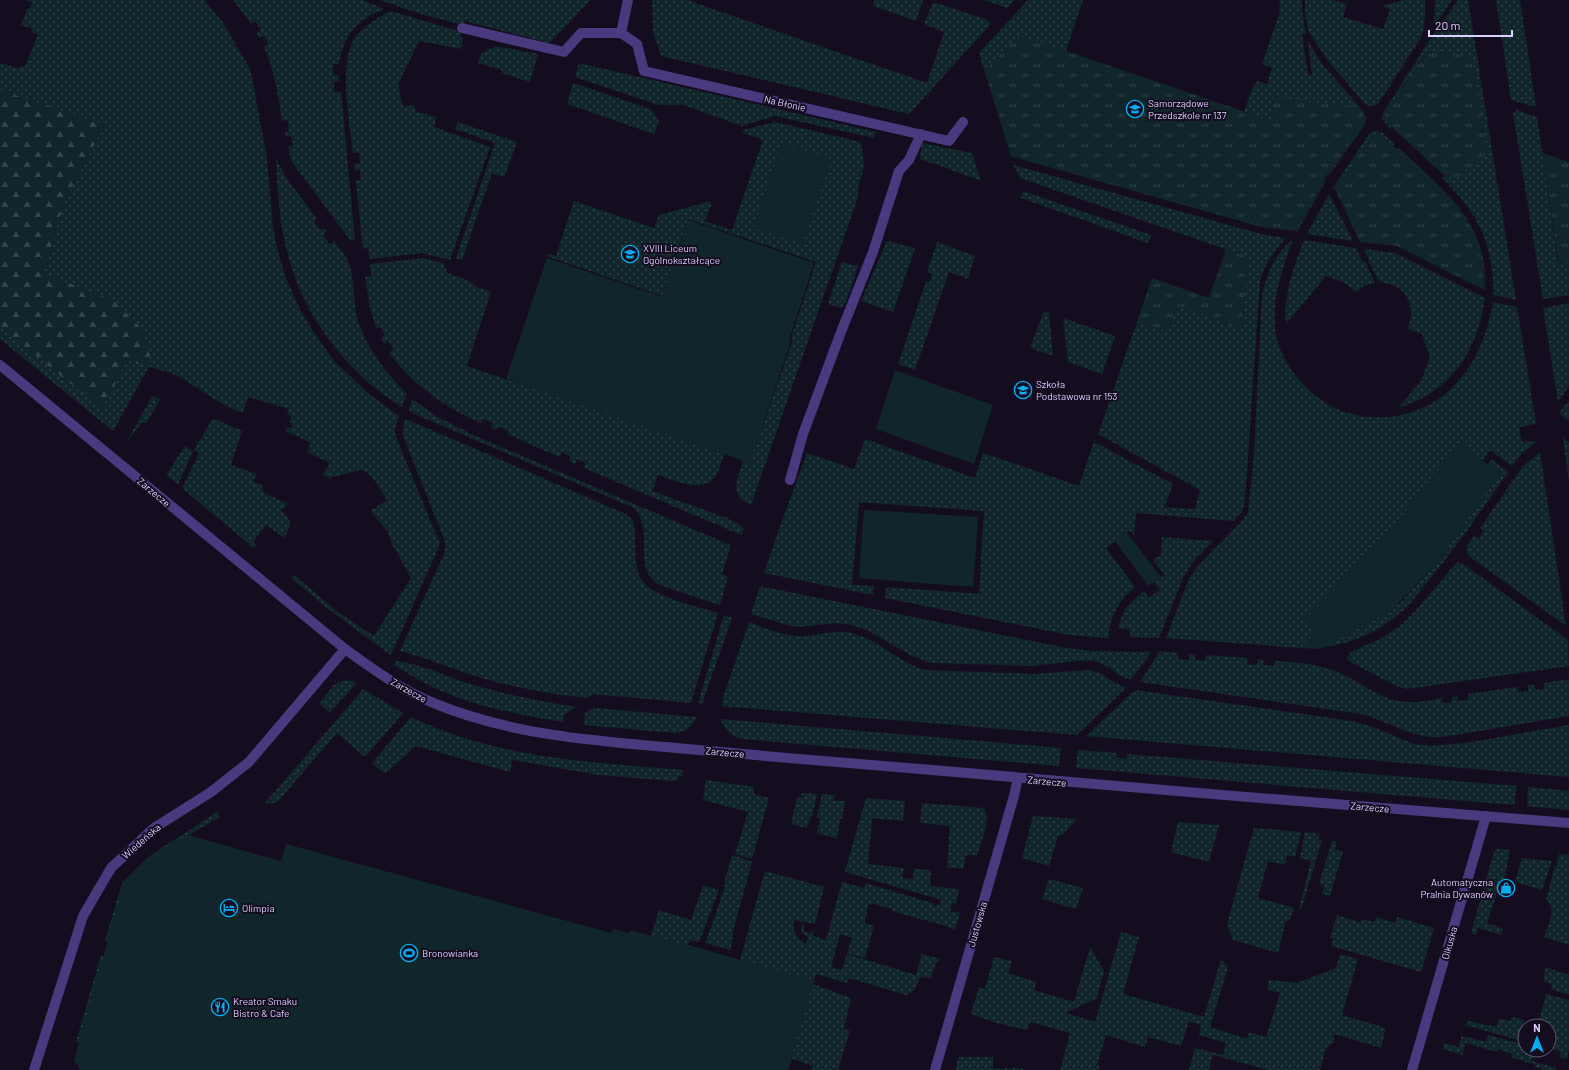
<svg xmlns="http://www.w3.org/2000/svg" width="1569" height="1070" viewBox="0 0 1569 1070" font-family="Barlow,sans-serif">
<defs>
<pattern id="grass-dots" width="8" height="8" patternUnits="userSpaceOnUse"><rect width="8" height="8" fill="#11262a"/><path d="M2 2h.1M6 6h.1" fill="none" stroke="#33444a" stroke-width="1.8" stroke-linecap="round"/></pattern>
<pattern id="forest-firs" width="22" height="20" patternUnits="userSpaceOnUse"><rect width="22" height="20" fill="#11262a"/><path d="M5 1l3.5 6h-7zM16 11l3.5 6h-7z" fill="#33444a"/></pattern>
<pattern id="park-tufts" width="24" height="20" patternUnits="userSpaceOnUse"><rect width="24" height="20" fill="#11262a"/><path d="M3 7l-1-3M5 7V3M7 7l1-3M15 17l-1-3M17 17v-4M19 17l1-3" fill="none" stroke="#33444a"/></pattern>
</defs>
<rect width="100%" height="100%" fill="#140d20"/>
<path fill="url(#grass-dots)" d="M26 0H204L222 21 248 65 251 72 267 159 273 227 277 248 286 279 300 309 312 330 335 362 369 394 399 416 395 429 396 437 440 544 391 655 332 612 291 578 294 575 339 613 374 636 411 578 392 544 388 532 371 511 387 500C380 490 372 470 359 470L329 478 323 475 330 463 307 452 311 443 286 431 287 427 291 428 293 424 289 422 292 416 287 414 289 409 248 397 243 413C220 405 202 390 181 378 172 372 159 370 149 367L113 431 0 339V319L46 266 64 202 105 125 0 90V63L17 68 25 66 38 35 31 32 33 29 21 25 27 9 30 8 32 3Z
M233 0H363L384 9C356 20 344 35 339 64H333V75H339V81L334 82V92H341L355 241 350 240 292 162 288 147 293 146 291 136 286 137 285 132 289 131 288 120 282 121C278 96 275 70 264 47L268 44 264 36 259 38 257 33 261 30 255 21 251 24Z
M380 0H591L549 43 465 21 463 25 421 14Z
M652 0H687L927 83 944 32 924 24 933 2 987 20 991 24 909 114 661 56 653 32Z
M875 0H923L916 21 873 6Z
M983 0H1015L1007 8Z
M1028 0H1083L1044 115 1221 177 1252 89 1257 81 1267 84 1272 68 1262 64 1279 15 1280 0H1302V11L1306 34H1302L1308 75H1312L1308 41 1322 64 1363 111 1366 119 1365 125 1329 175 1328 174 1364 125 1274 97 1262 227 1011 156 979 53Z
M1305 0H1331L1347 4 1343 17 1383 29 1390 9 1384 7V5L1405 0H1425V18L1422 36 1378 104C1373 107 1369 107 1364 103L1328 61 1311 35 1309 34 1305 12Z
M1435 0H1452L1434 26Z
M1458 0H1468L1516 300 1494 295C1492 242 1480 215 1442 178L1444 176 1446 177 1487 153 1472 56 1428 51 1386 112 1385 121 1391 126 1390 129 1382 119 1383 113 1429 41Z
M1496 0H1520L1536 107 1511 100Z
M391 11 461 32V38L463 39 461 49 419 41 398 84 403 107 414 105 415 111 436 117 434 127 490 147 450 260 422 253 370 259 368 248 363 249 356 181 361 180 360 170 355 171 354 164 360 163 359 153H353C350 122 336 58 358 34 367 24 379 17 391 11Z
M496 46 538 54 530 82 502 73V70L478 63 481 54Z
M579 63 876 132 874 138 775 116 742 126 683 105H659L575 77Z
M573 83 650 109 659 120 654 134 567 104Z
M1518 109 1519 111 1537 117 1558 263 1569 261V295L1543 299 1513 113Z
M458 122 517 142 504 177 492 173 462 260 456 258 495 143 455 129Z
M775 122 861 142 864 167 858 187V197L751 505C728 497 738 478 743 460L750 462 793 340 791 338 816 262 688 219 662 296 547 256 548 254 556 256 574 201 654 228 659 215 711 201V205L705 221 732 230 763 140 743 133V130Z
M1375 130 1383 133 1395 144 1393 146 1380 134 1372 135 1335 189 1333 188 1369 134Z
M922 143 972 153 981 181 951 170 950 169 920 159Z
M1399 148C1444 191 1489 222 1485 291L1482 264 1474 236 1462 213 1447 196 1397 150Z
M276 159 285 176 317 219 314 222 320 230 324 228 327 231 323 235 329 244 334 241C339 248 346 255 349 263 356 283 352 304 359 324 369 351 387 374 407 394L402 407C347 373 304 317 288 255 279 224 278 191 276 159Z
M1013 165 1261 234 1286 238C1274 251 1265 263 1260 281L1245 500 1242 512 1234 521 1136 513 1134 535 1130 531 1106 548 1135 587C1119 601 1109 616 1109 638L1069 635 885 598 886 587 979 594 984 511 859 502 852 585 874 586 873 595 764 573 778 532 807 453 854 469 865 439 975 478 983 453 1079 486 1094 442 1173 484 1164 507 1195 509 1200 490 1098 434 1137 322 1168 332 1177 305 1242 329 1248 257 1020 178Z
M1325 179 1326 180 1297 232 1296 231Z
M1023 191 1151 235 1148 243 1021 198Z
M1329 194 1353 241 1307 234Z
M1293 239C1283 267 1272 297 1275 327 1277 350 1290 371 1305 386 1347 431 1421 427 1460 379 1479 357 1488 330 1493 302L1517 307 1536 424 1519 427 1522 442 1538 441 1523 452 1512 466 1490 450 1483 460 1465 449 1464 441 1420 490 1394 527 1304 621 1316 632 1301 648 1166 638 1189 579 1197 567 1241 522 1248 513 1254 454 1262 295C1268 270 1274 256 1293 239Z
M1304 240 1356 248 1363 262 1365 261 1375 283 1366 285 1357 292 1343 282 1326 276 1286 324C1283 295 1294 266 1304 240Z
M887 241 915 248 893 312 861 301Z
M937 242 975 256 968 279 949 272 915 370 898 364 926 282H930L932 274 927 272Z
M1364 249 1395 253 1485 298C1477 351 1452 392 1398 408L1421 381 1430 357 1422 334 1407 328C1415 315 1411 295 1397 287 1392 284 1385 283 1379 282L1368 260 1369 259Z
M423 258 443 263 448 273 469 281 477 287 491 292 467 366 724 454C722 460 720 466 718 472 706 496 677 481 658 475L652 491 727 518 739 524 744 529 741 535 584 468 586 463 577 459 575 464 569 461 571 456 562 452 559 457 507 434 508 431 499 426 496 430 491 428 493 423 483 419 481 423C444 407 413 385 389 353L394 349 388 341 384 344 381 338 385 335 380 327 376 328 370 307 365 277 371 276 370 264Z
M842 262 858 266 846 302 841 308 828 304Z
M1569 303V386L1558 402 1543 308Z
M1044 311 1049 313 1053 356 1030 348Z
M1063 318 1115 336 1102 374 1068 362Z
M152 396 160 400 146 423 142 422 126 443Z
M412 399 438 417 471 434 730 545V549L722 574 728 577 720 605 660 585C635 572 649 541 641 519 640 514 636 510 632 507L415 414 409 410Z
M1569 401V421L1559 413Z
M213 418 242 431 231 465 257 474 253 481 262 485 263 492 288 504 281 511C294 521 291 525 284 538L266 525 253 542 257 545 254 548 182 488 199 453 194 450Z
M405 419 469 446 628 515 633 521 634 525C636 541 634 560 639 575 647 597 697 606 718 613L691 703 592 694 587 698C553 695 518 688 485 679 456 671 429 658 400 651L444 554 446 544 402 433Z
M1563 438 1569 442V483Z
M185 446 193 451 178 485 166 475Z
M1540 452 1566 626 1469 556 1466 551 1467 546 1474 536 1479 539 1484 531 1480 528 1524 465Z
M1491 459 1508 472C1484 507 1460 542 1433 575 1421 590 1409 607 1394 618 1376 632 1354 642 1331 646L1338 639 1391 611 1402 601 1438 561 1500 473 1488 464Z
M1162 537 1213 541 1192 563 1183 578 1159 638 1130 637V629H1118C1124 607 1127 605 1144 591L1149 598 1160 590 1154 582 1165 575 1153 560 1161 555Z
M1457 562 1462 563 1568 640 1569 666 1407 689 1396 686 1349 661 1347 657 1351 652 1382 638 1400 626 1419 607Z
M760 586 1066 648 1091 651 1151 652 1131 680 1120 676 1110 668 1095 661H1075L1032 666 935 663 927 662 910 655 869 631 853 625 837 623 798 627 787 625 751 614Z
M724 615 732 618 702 704 698 703Z
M749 622C765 628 782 636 800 636 817 637 834 629 852 633 879 640 899 663 926 670L1034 674 1090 670 1102 674 1115 683 1126 688 1077 735 722 706 723 698Z
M1160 651 1178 653V659L1189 660V654L1195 655V660L1205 661 1206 655 1247 658V664L1257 665 1258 659 1264 660 1263 665 1274 666 1275 661C1295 662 1316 664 1335 671 1359 680 1382 702 1408 702 1420 703 1431 700 1442 698L1443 703 1452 702V697L1457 696 1458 701 1468 700V694L1517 687 1518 692 1528 691V685H1534L1535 690 1544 689V683L1569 679V716L1443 737C1413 740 1390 721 1361 714L1140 682Z
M396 661C422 664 443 676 467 683 503 694 539 701 576 707L564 715 563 722C528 716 493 710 459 698 436 690 415 678 394 665Z
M343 680 352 681 356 684 330 713 319 703 334 685Z
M363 689 403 713 365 757 337 733 279 800 272 804 265 803Z
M1135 690 1352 721 1373 727 1414 744 1431 746 1466 743 1569 725V777L1086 736Z
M594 708 697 717C692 726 687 731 676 733L584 725 585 713Z
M411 717C495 758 590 762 682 770L683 777 678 776 677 781H671L599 775 512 760 510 772 416 746 385 774 372 763Z
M720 719 1061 748 1059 766 742 739C731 736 725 729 720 719Z
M1078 750 1117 753V758L1127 759V754L1517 786 1514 805 1076 768Z
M706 780 754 787V794L769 798 752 859 735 854 748 812 703 800Z
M1528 787 1569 791V810L1527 806Z
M802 793 817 794 812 817H810L807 828 791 824 797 798 801 797Z
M822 794 835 795 834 801H845L842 819H840L837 839 817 833 820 819 817 817Z
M866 798 905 801 903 821 872 818 868 864 904 868 902 878 913 879 914 869 931 870 930 886 959 889 956 904 952 903 950 911 960 913 955 930 949 927 892 911V909L874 904 868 905 865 923 874 926 865 958 847 953 852 938 840 934 831 967 842 970 847 954 916 975 922 954 940 959 935 965 931 978 920 977C915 988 917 990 906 995L849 978 847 983 816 974 813 984 851 998 844 1029 850 1031 838 1070H811L813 1066 792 1059 788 1070H761L651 935 659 910 691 920 703 885 719 890 699 942 693 941 689 942 688 945 740 960 765 871 824 887 815 924 794 920C792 932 796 938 806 944L808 937 802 933 801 925H804V930L808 934 813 931V936L826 940 842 882 864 888 866 883 932 903 935 906 939 905 942 900 845 872Z
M922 803 984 808C991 822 981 841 977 855H966L963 869 947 867 950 826 920 823Z
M217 812 220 817 175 843 109 942 105 941 122 883 148 857Z
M1033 816 1077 819 1064 834 1058 836 1049 866 1022 858Z
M1178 822 1219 825 1209 862 1171 852Z
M1254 828 1301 832 1295 857 1287 855 1285 865 1268 861 1258 898 1294 908 1290 920 1287 921 1285 924 1278 953 1233 940 1227 924Z
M1305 832 1320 834 1318 839 1322 840 1301 910 1299 909 1311 861 1300 858Z
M1332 841H1337L1335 850 1343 851 1330 896 1322 894 1324 885 1319 884Z
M1496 849 1510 850 1504 881 1501 880 1487 923 1503 929 1501 935 1478 928 1476 935 1471 933 1493 855Z
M1559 854 1569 855V945L1544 937C1547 927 1558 906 1546 900L1555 866H1557Z
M732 855 752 862 733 931V938L730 950 705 943 713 922 725 886 724 884Z
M1522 858 1552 861 1542 890 1515 882Z
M1049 879 1083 888 1076 909 1042 899Z
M1337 915 1361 923 1362 919 1374 922 1376 917 1395 923 1397 917 1434 928 1421 972 1331 946 1333 939 1330 938Z
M1121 932 1139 937 1123 994 1204 1017 1221 959 1228 967 1210 1027 1247 1039 1249 1032 1266 1037 1280 993 1267 989 1269 980 1297 983 1336 968 1340 954 1358 959 1342 1015 1386 1028 1381 1048 1335 1034 1333 1038 1335 1039 1333 1043 1326 1048 1320 1070H1268L1213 1055 1209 1070H1189L1195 1048 1223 1055 1226 1043 1199 1035 1201 1025 1189 1021 1181 1046 1148 1037 1145 1047 1106 1035 1097 1065 1100 1067 1099 1070H1060L1070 1033 1030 1022 1027 1030 996 1023 971 1014 979 987 985 989 994 957 1012 961 1008 973 1036 982 1034 990 1074 1002 1090 947 1104 971 1097 998 1066 1013 1095 1022Z
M101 955 109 958 86 1044 76 1042Z
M1545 967 1569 975V995L1551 989 1552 984 1544 981Z
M1546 994 1569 1000V1050L1567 1059 1559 1057 1561 1052 1549 1048V1026H1531V1025L1538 1026Z
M1512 1017 1524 1020 1523 1025 1525 1026V1042L1465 1025 1468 1021 1497 1027 1499 1018 1510 1021Z
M1488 1035 1525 1045V1050H1535L1532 1061 1556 1068V1070H1544L1535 1067 1536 1065 1511 1057 1512 1054 1498 1049 1497 1052 1466 1043 1462 1055 1443 1049 1444 1043 1458 1047 1462 1036 1486 1042Z
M959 1057H993V1069L1019 1068 1026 1070H955Z"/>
<path fill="url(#forest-firs)" d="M0 90 105 125 64 202 46 266 41 272 114 301 140 327 150 352 149 367 127 361 102 409 0 327Z"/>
<path fill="url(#park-tufts)" d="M1019 35 1272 121 1274 97 1357 107 1363 115 1364 125 1326 176 1296 231 1262 227 1011 156 985 71Z
M1428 51 1472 56 1487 153 1455 180 1446 177 1385 121 1386 112Z
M1379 134C1395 147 1410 161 1425 175 1444 193 1465 211 1475 236 1481 254 1483 272 1484 290L1397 246 1360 242 1335 189 1372 135Z
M1542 153 1569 162V261L1559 263Z
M1226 249 1248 257 1242 329 1177 305 1168 332 1137 322 1152 278 1209 298Z"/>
<path fill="#11262a" d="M782 142 832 159 803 244 753 228Z
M688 220 814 263 789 340 791 341 750 463 506 379 547 258 662 297Z
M895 370 993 405 974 464 876 429Z
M1464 441 1469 443 1466 449 1500 473 1438 561 1391 611 1338 639 1331 646 1316 649 1301 648 1316 632 1303 621 1394 527 1420 490Z
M864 510 978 517 973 587 859 578Z
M1127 533 1161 577 1148 586 1115 541Z
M188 835 281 861 286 844 611 933 614 929 629 933 630 930 814 980 788 1070H79V1068L74 1060 123 887 139 870 162 850Z"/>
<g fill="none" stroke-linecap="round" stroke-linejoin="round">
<path stroke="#49397e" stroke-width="10" d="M462 28 564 52 581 33H621L637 44 644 71 949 141 963 122
M621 33 628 0
M790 480 803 434 841 332 873 252 899 171 909 160 921 134
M34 1070 83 916 111 868 154 828 211 792 249 762 345 649
M935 1070 1014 796 1018 778
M1412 1070 1486 816"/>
<path stroke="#49397e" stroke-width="10" d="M0 365 345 649C374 670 403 691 436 704 512 735 595 741 676 748 761 756 847 763 932 770 1144 789 1357 806 1569 823"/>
</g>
<defs>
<symbol id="school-ring" viewBox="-11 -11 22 22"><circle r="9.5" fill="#140d20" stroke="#06aef1" stroke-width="1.5"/><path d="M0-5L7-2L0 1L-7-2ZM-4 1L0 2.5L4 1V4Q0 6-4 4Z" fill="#06aef1"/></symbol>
<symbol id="shop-ring" viewBox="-11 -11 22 22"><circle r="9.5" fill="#140d20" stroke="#06aef1" stroke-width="1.5"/><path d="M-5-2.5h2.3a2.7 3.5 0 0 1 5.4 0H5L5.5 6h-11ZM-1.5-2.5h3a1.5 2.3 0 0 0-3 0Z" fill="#06aef1"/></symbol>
<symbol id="hotel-ring" viewBox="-11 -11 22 22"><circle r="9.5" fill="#140d20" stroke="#06aef1" stroke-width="1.5"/><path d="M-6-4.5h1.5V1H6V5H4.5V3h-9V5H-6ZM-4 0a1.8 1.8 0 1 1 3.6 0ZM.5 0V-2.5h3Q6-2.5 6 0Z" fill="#06aef1"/></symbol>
<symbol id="stadium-ring" viewBox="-11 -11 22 22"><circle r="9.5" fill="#140d20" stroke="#06aef1" stroke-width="1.5"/><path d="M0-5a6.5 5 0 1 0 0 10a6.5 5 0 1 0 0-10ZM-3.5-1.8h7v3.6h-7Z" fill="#06aef1"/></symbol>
<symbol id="restaurant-ring" viewBox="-11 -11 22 22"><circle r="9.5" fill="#140d20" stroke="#06aef1" stroke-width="1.5"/><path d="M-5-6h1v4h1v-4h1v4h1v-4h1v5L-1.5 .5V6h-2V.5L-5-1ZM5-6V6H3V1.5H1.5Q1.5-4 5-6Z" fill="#06aef1"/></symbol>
</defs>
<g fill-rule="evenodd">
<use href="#school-ring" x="1125" y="99" width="20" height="20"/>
<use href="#school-ring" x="620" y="244" width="20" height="20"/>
<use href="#school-ring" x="1013" y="380" width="20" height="20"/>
<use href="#shop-ring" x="1496" y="878" width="20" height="20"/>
<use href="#hotel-ring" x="219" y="898" width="20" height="20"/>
<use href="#stadium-ring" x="399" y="943" width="20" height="20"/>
<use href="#restaurant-ring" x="210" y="997" width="20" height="20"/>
</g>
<g text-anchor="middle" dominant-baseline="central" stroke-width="4" stroke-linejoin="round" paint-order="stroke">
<g font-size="10" fill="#dccefe" stroke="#140d20">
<text transform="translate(785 103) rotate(13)">Na Błonie</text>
<text transform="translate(154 492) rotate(40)">Zarzecze</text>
<text transform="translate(409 690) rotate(29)">Zarzecze</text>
<text transform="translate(725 752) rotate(5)">Zarzecze</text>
<text transform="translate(1047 781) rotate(5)">Zarzecze</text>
<text transform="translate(1370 807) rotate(5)">Zarzecze</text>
<text transform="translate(141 841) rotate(-41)">Wiedeńska</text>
<text transform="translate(977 924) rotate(-74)">Justowska</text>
<text transform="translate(1449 943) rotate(-74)">Olkuska</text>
</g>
<g font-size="10" fill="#dccefe" stroke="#140d20" text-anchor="start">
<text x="1148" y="103">Samorządowe<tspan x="1148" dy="12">Przedszkole nr 137</tspan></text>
<text x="643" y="248">XVIII Liceum<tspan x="643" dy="12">Ogólnokształcące</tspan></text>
<text x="1036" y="384">Szkoła<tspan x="1036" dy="12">Podstawowa nr 153</tspan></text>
<text x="1493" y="882" text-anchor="end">Automatyczna<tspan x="1493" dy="12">Pralnia Dywanów</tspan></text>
<text x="242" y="908">Olimpia</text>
<text x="422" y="953">Bronowianka</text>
<text x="233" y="1001">Kreator Smaku<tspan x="233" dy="12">Bistro &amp; Cafe</tspan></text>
</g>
</g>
<g transform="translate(1537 1038)"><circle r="19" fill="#140d20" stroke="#645a79"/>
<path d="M0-3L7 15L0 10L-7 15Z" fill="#06aef1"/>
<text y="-6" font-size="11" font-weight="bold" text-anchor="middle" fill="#dccefe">N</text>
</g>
<path d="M1429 30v6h83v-6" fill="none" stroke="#dccefe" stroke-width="2"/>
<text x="1435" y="30" font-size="12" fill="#dccefe" stroke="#140d20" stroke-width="3" paint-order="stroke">20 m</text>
</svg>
